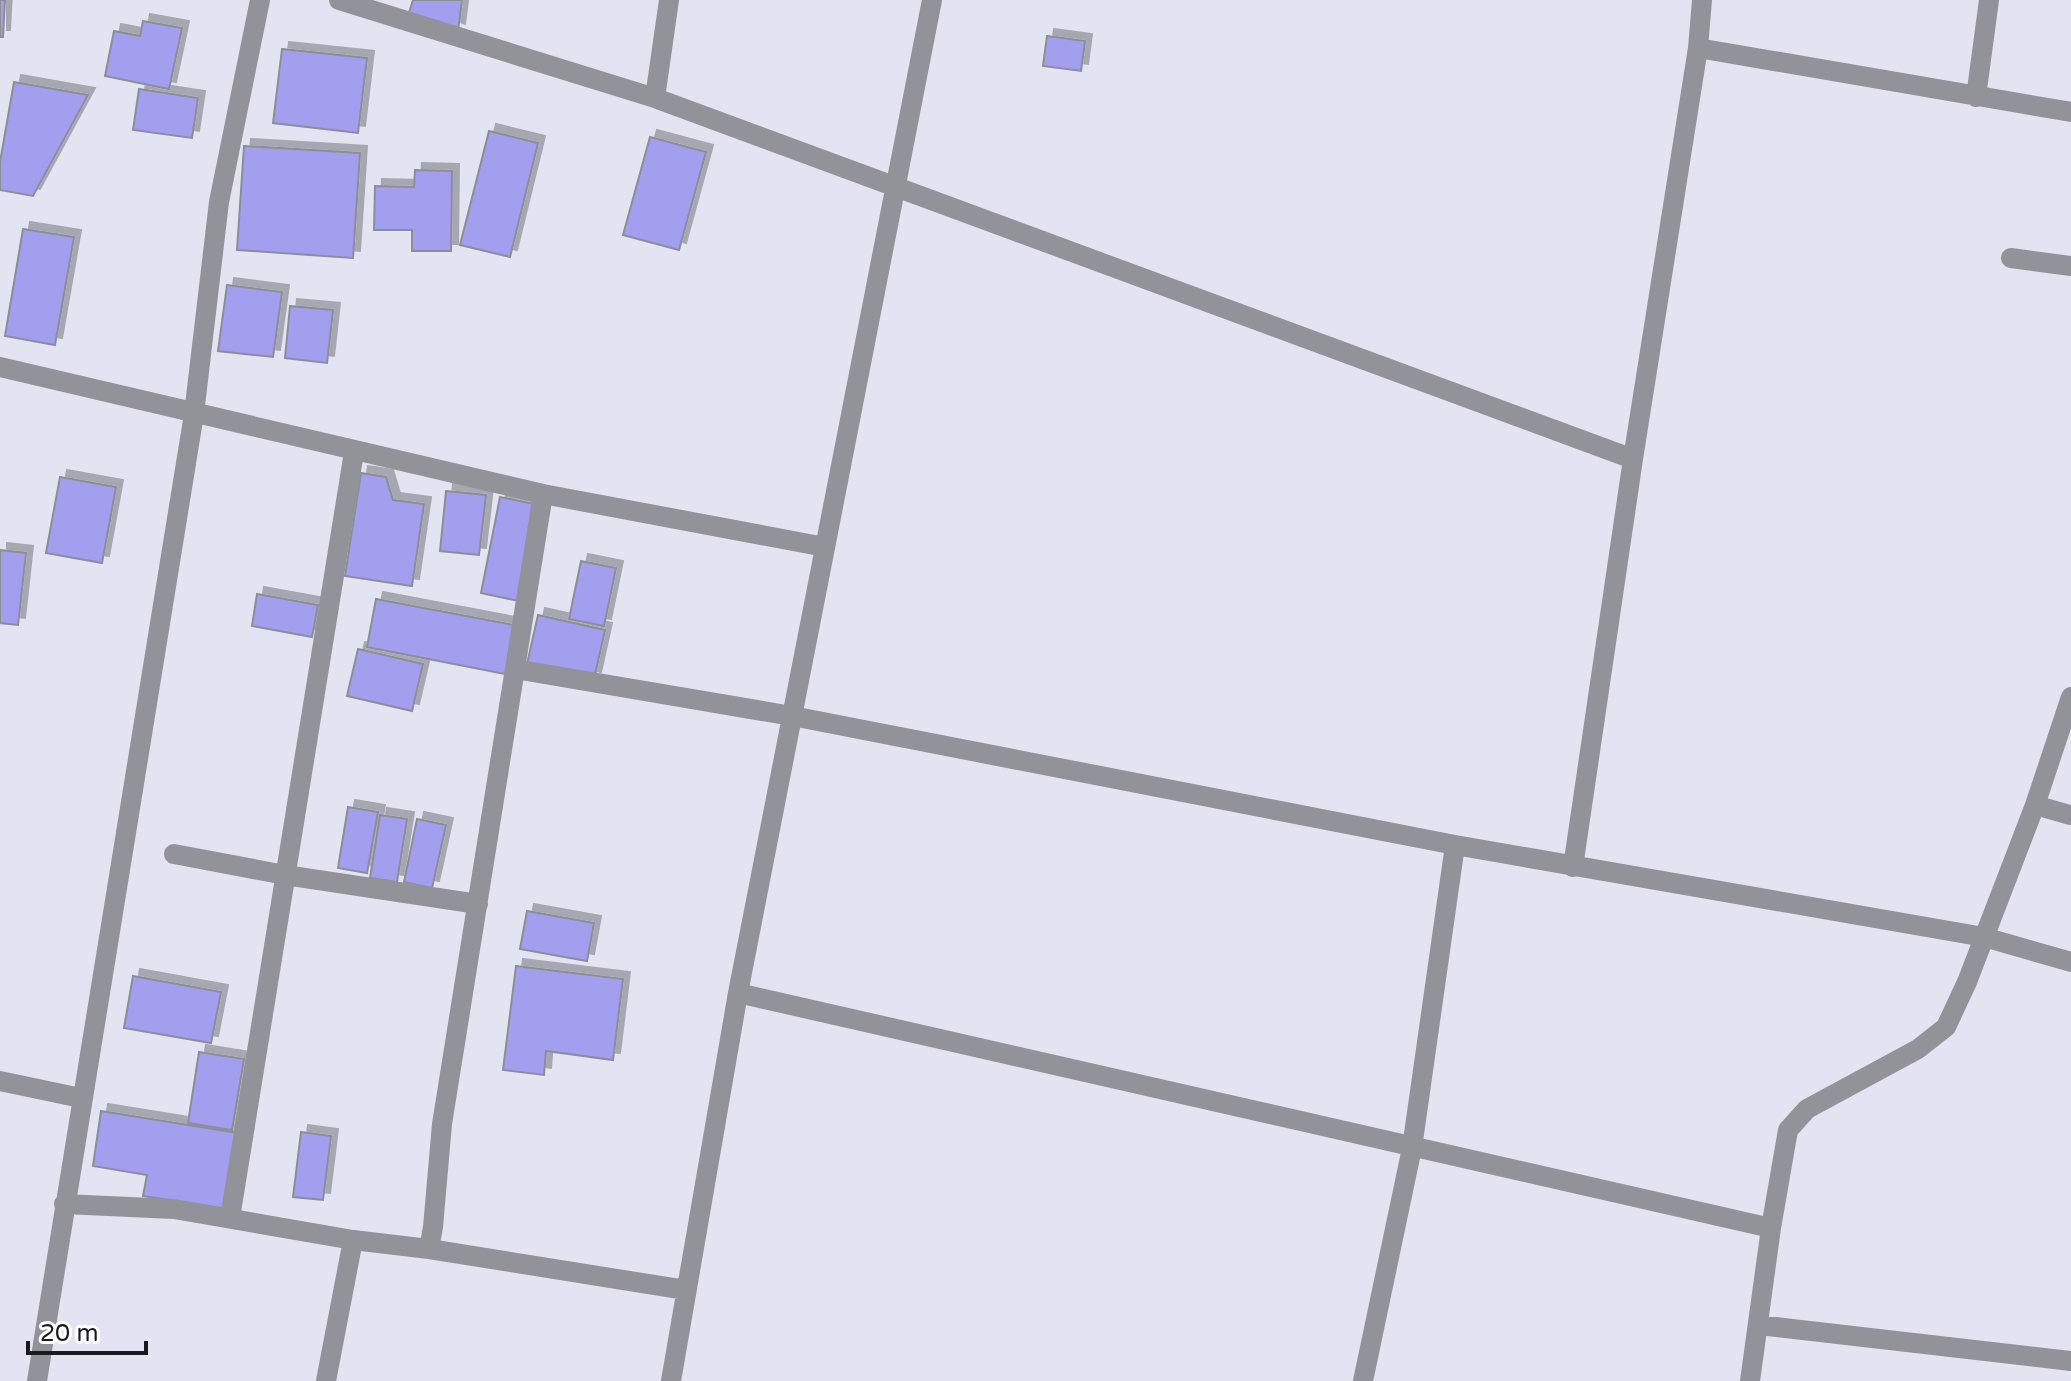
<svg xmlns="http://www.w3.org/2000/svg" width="2071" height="1381" viewBox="0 0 2071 1381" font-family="'Varela Round',sans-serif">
<defs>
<filter id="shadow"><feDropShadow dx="7" dy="-7" stdDeviation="0" flood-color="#0004"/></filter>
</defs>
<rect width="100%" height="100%" fill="#e3e4f2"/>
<path fill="#a29fef" stroke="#8d8d9a" stroke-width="2" filter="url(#shadow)" d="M0 0H5L3 37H0Z
M413 0H462L458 31 409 13Z
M143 21 182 28 169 89 105 76 114 31 140 36Z
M1047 36 1085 41 1081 71 1043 66Z
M282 49 367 58 358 133 273 123Z
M14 82 88 95 33 196 0 190V162Z
M139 89 198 98 192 138 133 130Z
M489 131 538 143 510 257 460 245Z
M650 137 706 152 679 250 623 235Z
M244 146 360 153 353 258 237 250Z
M415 170 452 171 451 251H412V230H374L375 186 414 187Z
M23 229 74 237 55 345 5 336Z
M227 285 282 292 273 357 218 351Z
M290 306 333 310 327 363 285 358Z
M361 473 386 477 393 500 424 504 412 586 345 576Z
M60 477 116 487 102 563 46 553Z
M446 491 486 495 479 555 440 551Z
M500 497 539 505 519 601 481 593Z
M0 550 26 553 18 625 0 623Z
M581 561 616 568 604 626 569 619Z
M257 594 318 605 312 637 252 626Z
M376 599 519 626 510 675 367 647Z
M538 615 605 630 594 679 527 664Z
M358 649 423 664 412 711 347 696Z
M348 807 378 812 367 873 338 868Z
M380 815 407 819 397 882 370 878Z
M417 819 446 825 432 888 404 882Z
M527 911 594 923 587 961 520 949Z
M516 966 623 979 613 1060 546 1051 544 1075 503 1070Z
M133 976 221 992 211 1043 124 1028Z
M199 1052 244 1059 232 1130 188 1123Z
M101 1111 238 1133 226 1209 143 1196 147 1175 93 1166Z
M301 1132 331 1136 323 1200 293 1197Z"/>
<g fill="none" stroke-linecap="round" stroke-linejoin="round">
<path stroke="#929399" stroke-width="20" d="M339 0 655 98 1633 459
M1698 48 2071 112
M1976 97 1989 0
M655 98 669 0
M2011 258 2071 266
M0 367 543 494 825 547
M515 669 792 716 1455 845 1984 937 2071 962
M2035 805 2070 815
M174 854 285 875 478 904
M1573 867 1633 459 1698 48 1702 0
M738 993 1771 1228
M0 1081 81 1098
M64 1204 174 1209 353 1240 429 1249 433 1227 442 1124 543 494
M230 1218 354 452
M429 1249 686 1290
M1759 1325 2071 1361
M37 1381 194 414 219 202 260 0
M326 1381 353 1240
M671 1381 738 993 932 0
M1363 1381 1412 1148 1455 845
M1750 1381 1771 1228 1788 1130 1807 1109 1918 1049 1946 1027 1967 982 2035 805 2071 697"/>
</g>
<path d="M28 1341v12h118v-12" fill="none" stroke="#19191e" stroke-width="4"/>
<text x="40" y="1341" font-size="24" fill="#19191e" stroke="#ffffff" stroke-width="6" paint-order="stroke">20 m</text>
</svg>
